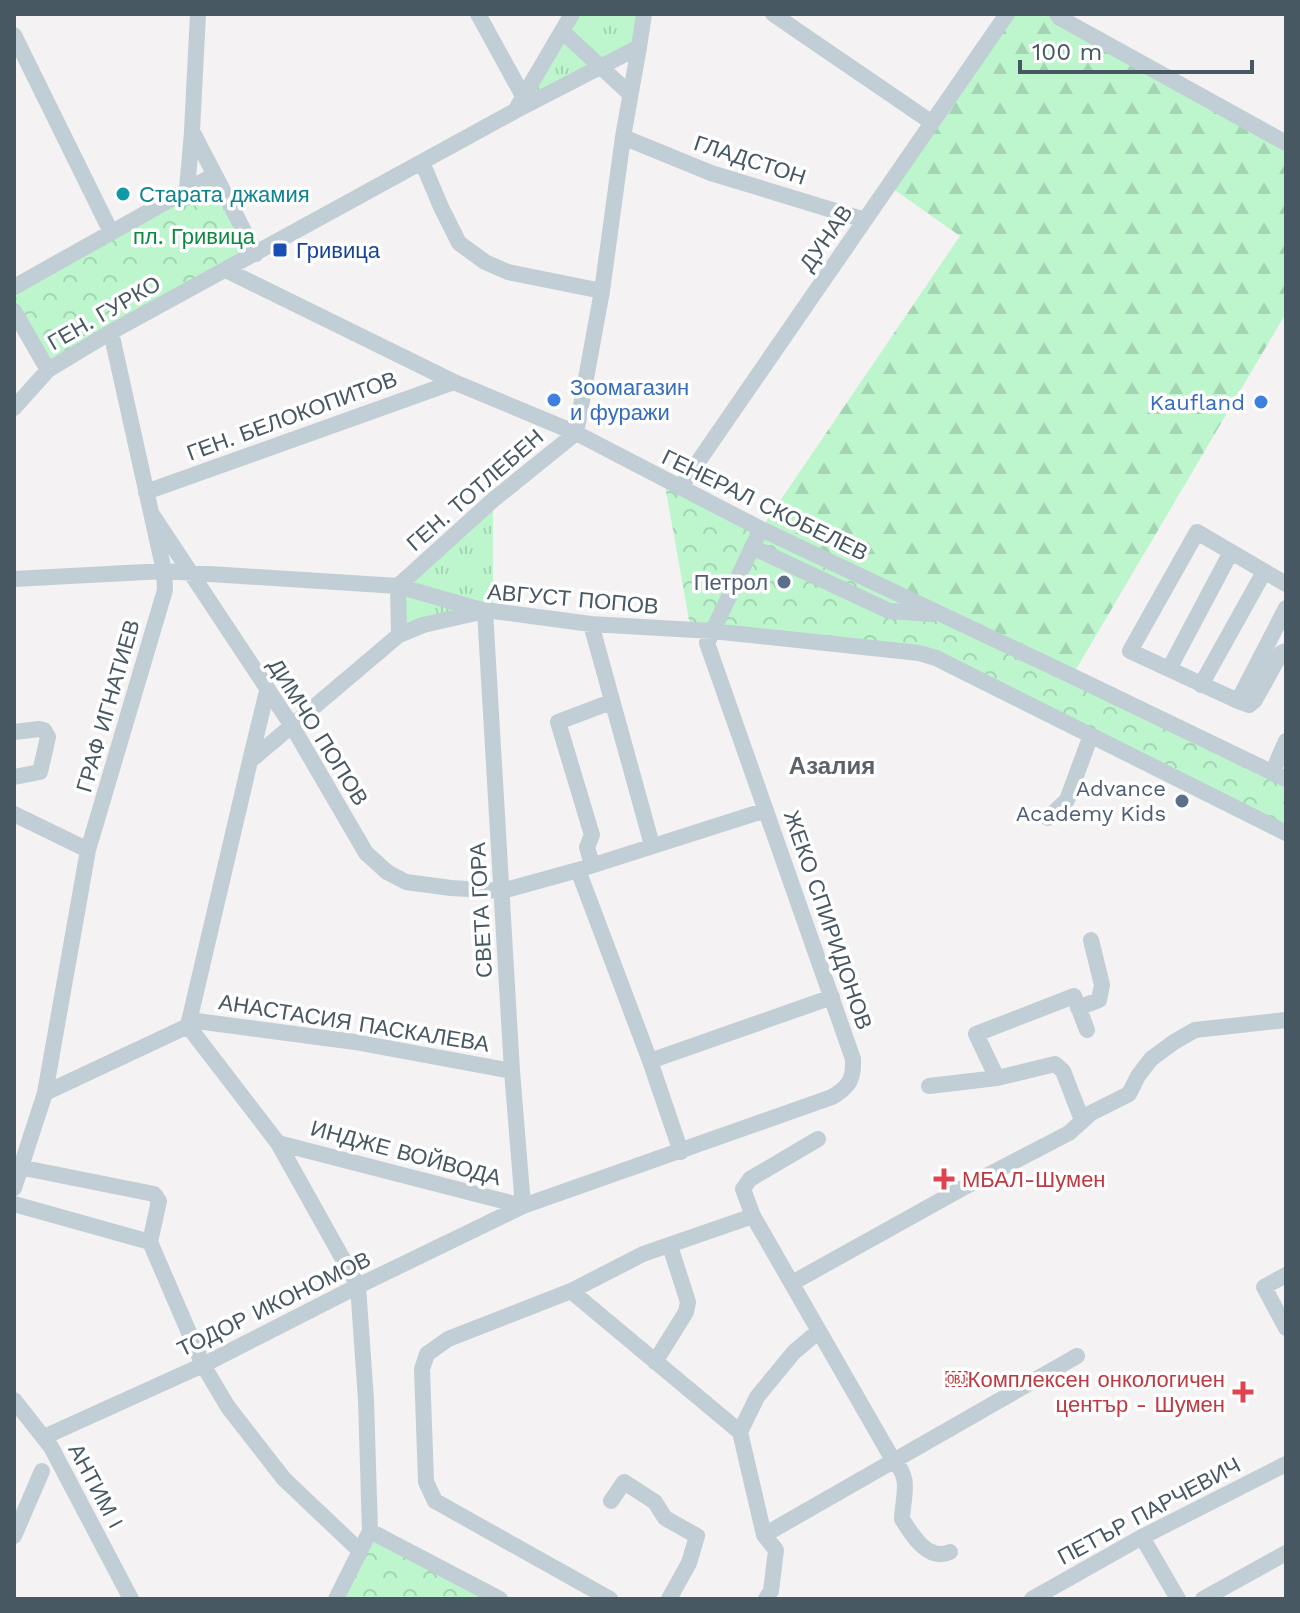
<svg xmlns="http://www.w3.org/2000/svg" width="1300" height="1613" viewBox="0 0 1300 1613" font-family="'Work Sans',sans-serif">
<defs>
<pattern id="grass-tufts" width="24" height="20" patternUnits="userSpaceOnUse" patternTransform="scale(2)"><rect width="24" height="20" fill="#bdf5cd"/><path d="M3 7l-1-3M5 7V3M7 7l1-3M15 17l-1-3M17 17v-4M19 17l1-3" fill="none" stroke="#a4d4b3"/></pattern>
<pattern id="forest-firs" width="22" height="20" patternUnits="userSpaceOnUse" patternTransform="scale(2)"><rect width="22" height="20" fill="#bdf5cd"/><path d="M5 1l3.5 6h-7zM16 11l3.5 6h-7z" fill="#a4d4b3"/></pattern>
<pattern id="park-crowns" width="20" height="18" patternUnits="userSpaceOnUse" patternTransform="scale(2)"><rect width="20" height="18" fill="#bdf5cd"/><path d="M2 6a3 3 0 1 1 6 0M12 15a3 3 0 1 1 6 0" fill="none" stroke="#a4d4b3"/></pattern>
</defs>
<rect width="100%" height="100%" fill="#f4f2f2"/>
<path fill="url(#grass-tufts)" d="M572 14H644L639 47 601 67 523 96Z
M493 500V611L399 635 398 586Z"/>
<path fill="url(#forest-firs)" d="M1007 14H1057L1286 143V313L1072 676 761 529 960 236 889 186Z"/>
<path fill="url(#park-crowns)" d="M214 175 256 254 48 370 14 311V287Z
M664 480 1286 779V833L936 658 691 631Z
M370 1531 500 1599H336Z"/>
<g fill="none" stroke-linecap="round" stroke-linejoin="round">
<path stroke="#c1ced5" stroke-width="16" d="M198 14 192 131 256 254
M478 14 523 96
M773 14 931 122
M1057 14 1060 18 1286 143
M562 31 630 94
M14 35 111 232
M515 111 572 14
M623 137 711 173 865 220
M422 162 441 207 459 243 485 262 508 272 602 291
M187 189 192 132
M226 270 454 382 576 433 761 529 1072 676 1286 779
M14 287 214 175
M14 311 48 370
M14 408 48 370 111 332 515 111 639 47 644 14
M680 488 1007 14
M146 492 454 382
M151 513 292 726 366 853 387 872 406 882 451 888 502 891 578 870 766 810
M752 547 889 611 932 614
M14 579 164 571 398 586 493 500 576 433 602 291 623 137 639 47
M1286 584 1197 532 1130 651 1238 701 1286 608
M591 624 652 845
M399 635 398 586 485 611 512 1071 523 1206
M1169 669 1231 552
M1201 685 1264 572
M1238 701 1249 705 1255 700 1281 653 1286 651
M14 732 39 729 44 730 48 737 40 772 14 777
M250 761 267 691
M1272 773 1286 741
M14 814 88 850
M1048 818 1067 800 1091 735
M592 865 587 847 592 835 558 722 611 702
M578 870 650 1061 681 1152
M1078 1008 1099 1000 1102 985 1091 940
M189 1020 355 1042 512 1071
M188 1026 278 1143 358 1286 366 1400 370 1531 336 1599
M650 1061 832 997
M997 1078 976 1034 1074 996 1087 1030
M929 1086 997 1078 1055 1064 1063 1071 1082 1120
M45 1093 88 850 165 590 164 571 111 332
M278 1143 523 1206
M14 1166 154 1194 159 1201 150 1242
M14 1188 45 1093 188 1026 250 761 399 635 423 625 485 611H493L591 624 712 631 919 653 936 658 1286 833
M14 1204 150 1242 203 1365 228 1407 284 1479 360 1551
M753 1216 743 1189 750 1179 818 1139
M1286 1275 1264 1287 1286 1328
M792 1283 961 1189 1069 1133 1091 1113 1129 1094 1138 1076 1151 1059 1174 1042 1195 1030 1286 1020
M571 1291 740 1432 764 1535 776 1550 771 1591 766 1599
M655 1362 686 1312 688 1302 670 1246
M14 1400 51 1447 131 1599
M740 1432 757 1397 794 1352 819 1331
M44 1437 203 1365 358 1286 523 1206 832 1097C849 1087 854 1079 853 1059L707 643 761 529
M611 1501 624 1482 655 1502 665 1518 697 1536 689 1563 669 1599
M370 1531 500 1599
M764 1535 1077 1356
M14 1536 42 1471
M1142 1537 1178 1599
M610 1599 435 1501 426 1482 422 1369 427 1354 448 1339 571 1291 643 1254 753 1216 893 1460C912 1478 903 1495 902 1519 912 1535 928 1562 950 1552
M1032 1599 1142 1537 1286 1464
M1203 1599 1286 1553"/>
</g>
<circle fill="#0f9aa8" stroke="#fff" stroke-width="3" cx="123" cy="194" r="8"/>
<rect fill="#1a4fb4" stroke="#fff" stroke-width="3" x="272" y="242" width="16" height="16" rx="4"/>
<g fill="#3f7fe0" stroke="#fff" stroke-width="3">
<circle cx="554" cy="400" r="8"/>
<circle cx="1261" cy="402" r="8"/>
</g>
<g fill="#5c6f8a" stroke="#fff" stroke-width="3">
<circle cx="784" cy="582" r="8"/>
<circle cx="1182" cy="801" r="8"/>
</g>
<g fill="#e0444e" stroke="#fff" stroke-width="3">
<path d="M940 1167h8v8h8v8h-8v8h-8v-8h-8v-8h8z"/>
<path d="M1239 1380h8v8h8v8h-8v8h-8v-8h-8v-8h8z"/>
</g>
<g text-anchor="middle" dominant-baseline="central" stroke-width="7" stroke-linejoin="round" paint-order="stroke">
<g font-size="22" fill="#475862" stroke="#fff">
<text transform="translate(750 160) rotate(18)">ГЛАДСТОН</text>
<text transform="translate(826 238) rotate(-55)">ДУНАВ</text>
<text transform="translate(104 313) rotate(-30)">ГЕН. ГУРКО</text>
<text transform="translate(292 416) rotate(-20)">ГЕН. БЕЛОКОПИТОВ</text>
<text transform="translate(475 490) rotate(-41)">ГЕН. ТОТЛЕБЕН</text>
<text transform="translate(765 505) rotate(26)">ГЕНЕРАЛ СКОБЕЛЕВ</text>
<text transform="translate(573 599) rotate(5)">АВГУСТ ПОПОВ</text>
<text transform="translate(108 706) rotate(-74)">ГРАФ ИГНАТИЕВ</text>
<text transform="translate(318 732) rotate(58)">ДИМЧО ПОПОВ</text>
<text transform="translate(481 910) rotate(-93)">СВЕТА ГОРА</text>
<text transform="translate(828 920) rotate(71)">ЖЕКО СПИРИДОНОВ</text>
<text transform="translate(354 1023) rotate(9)">АНАСТАСИЯ ПАСКАЛЕВА</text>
<text transform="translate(406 1153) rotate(15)">ИНДЖЕ ВОЙВОДА</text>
<text transform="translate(274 1304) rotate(-26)">ТОДОР ИКОНОМОВ</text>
<text transform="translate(96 1486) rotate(62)">АНТИМ I</text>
<text transform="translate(1149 1511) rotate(-28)">ПЕТЪР ПАРЧЕВИЧ</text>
</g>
<g font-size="22" fill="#0d838f" stroke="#fff" text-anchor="start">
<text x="139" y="194">Старата джамия</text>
</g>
<g font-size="22" fill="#0c893e" stroke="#fff">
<text x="194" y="236">пл. Гривица</text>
</g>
<g font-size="22" fill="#164399" stroke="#fff" text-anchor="start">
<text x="296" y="250">Гривица</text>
</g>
<g font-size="22" fill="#366cbe" stroke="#fff" text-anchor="start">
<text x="570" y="387">Зоомагазин<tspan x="570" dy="25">и фуражи</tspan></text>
<text x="1245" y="402" text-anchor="end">Kaufland</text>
</g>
<g font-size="22" fill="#4e5e75" stroke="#fff" text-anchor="end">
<text x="768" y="582">Петрол</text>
<text x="1166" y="788">Advance<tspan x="1166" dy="25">Academy Kids</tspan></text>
</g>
<g font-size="22" fill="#be3a42" stroke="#fff" text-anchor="start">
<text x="962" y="1179">МБАЛ-Шумен</text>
<text x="1225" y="1379" text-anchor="end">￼Комплексен онкологичен<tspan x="1225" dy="25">център - Шумен</tspan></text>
</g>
<g font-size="24" font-weight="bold" fill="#5d6368" stroke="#fff">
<text x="832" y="766">Азалия</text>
</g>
</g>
<rect width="1300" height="1613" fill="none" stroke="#475862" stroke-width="32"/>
<path d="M1020 60v12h232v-12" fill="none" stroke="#475862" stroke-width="4"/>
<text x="1032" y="60" font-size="24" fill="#475862" stroke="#ffffff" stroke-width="6" paint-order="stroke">100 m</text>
</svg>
